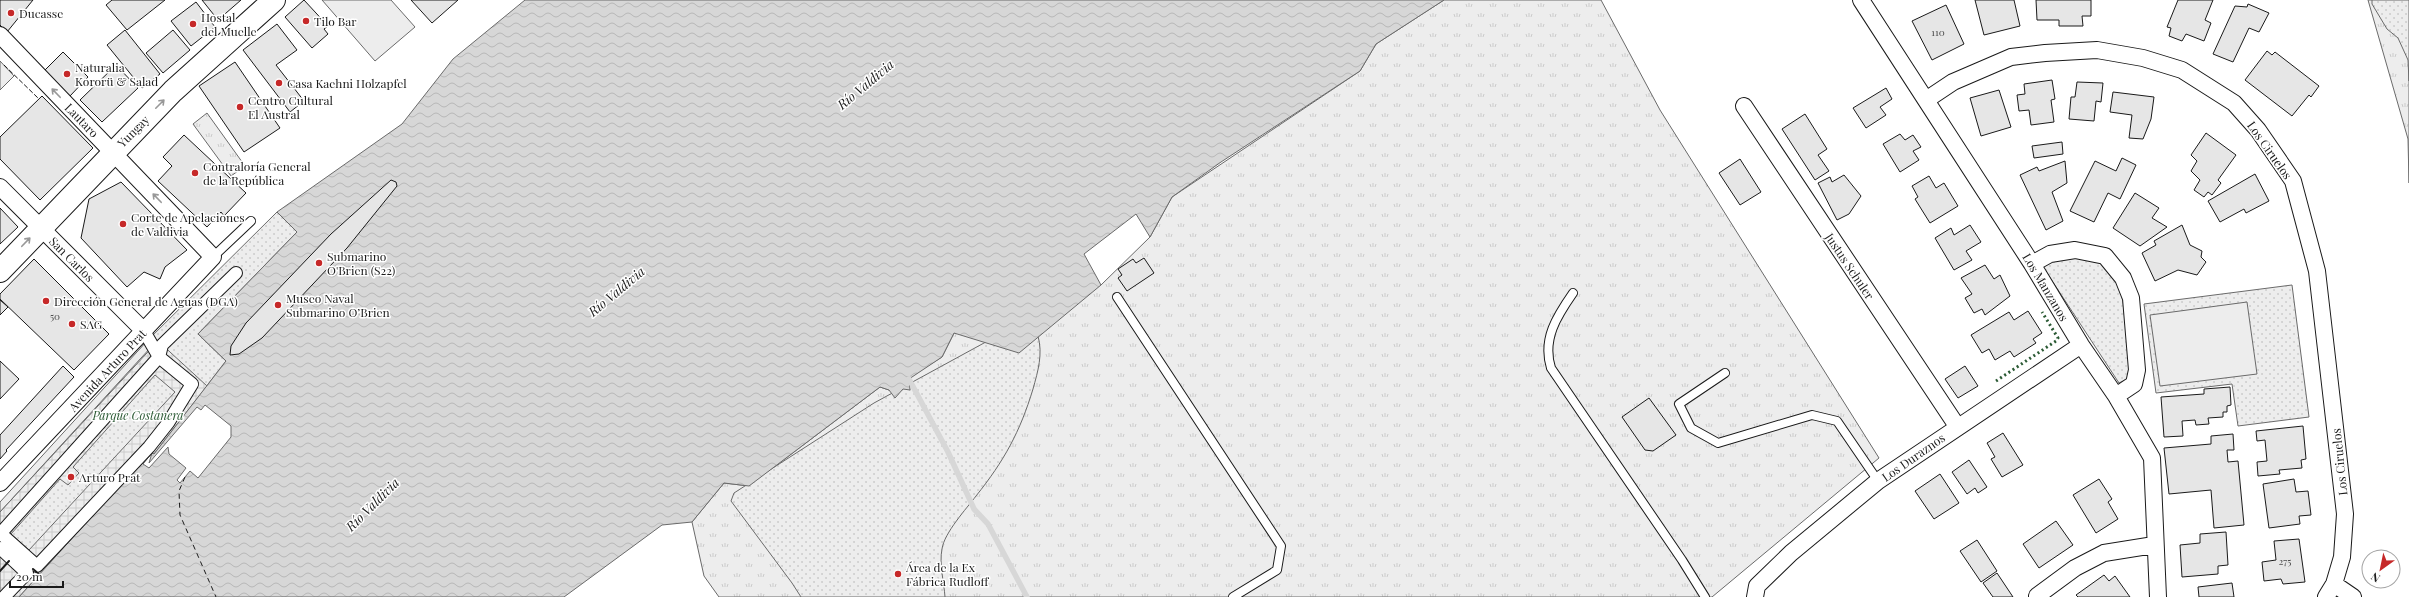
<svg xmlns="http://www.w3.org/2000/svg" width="2409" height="597" viewBox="0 0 2409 597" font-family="'Playfair Display',serif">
<defs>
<pattern id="grass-tufts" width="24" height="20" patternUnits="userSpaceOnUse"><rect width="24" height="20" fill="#ededed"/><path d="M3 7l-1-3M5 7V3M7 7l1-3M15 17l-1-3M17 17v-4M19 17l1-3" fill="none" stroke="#cbcbcb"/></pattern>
<pattern id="park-dots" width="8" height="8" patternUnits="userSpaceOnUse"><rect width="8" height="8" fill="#ededed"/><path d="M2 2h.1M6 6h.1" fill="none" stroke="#cbcbcb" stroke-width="1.8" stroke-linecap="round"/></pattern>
<pattern id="plaza-grid" width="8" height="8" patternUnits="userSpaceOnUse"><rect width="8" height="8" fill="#ededed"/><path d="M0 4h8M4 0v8" fill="none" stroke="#cbcbcb"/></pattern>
<pattern id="water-waves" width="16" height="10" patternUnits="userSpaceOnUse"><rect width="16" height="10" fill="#d7d7d7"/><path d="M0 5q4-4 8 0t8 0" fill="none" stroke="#b8b8b8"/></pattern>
</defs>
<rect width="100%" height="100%" fill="#fff"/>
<path fill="url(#grass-tufts)" stroke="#6a6a6a" d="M1444 0H1601L1660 110 1879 458 1712 597H719L704 576 692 522 724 483 749 486 880 387 889 390 942 357 954 333 1101 285 1150 237 1172 197 1360 71 1376 44Z
M2368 0H2409V183L2408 139Z
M207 113 245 166 231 176 193 124Z"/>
<path fill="url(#park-dots)" stroke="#6a6a6a" d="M2372 0H2409V81L2408 60 2398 38 2387 29 2372 4Z
M277 212 297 232 198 334 226 361 154 454 150 452 38 577 11 560 0 512 147 341Z
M2078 255 2104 262 2121 283 2131 377 2119 383 2043 267 2046 263Z
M2292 285 2309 417 2238 426 2232 384 2156 393 2144 304Z
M1006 331 1038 336C1043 354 1038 371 1033 389 1020 432 1004 461 976 496 967 508 944 533 942 549 939 564 944 582 945 597H801L792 583 731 501 734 493 874 403Z"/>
<path fill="#ededed" stroke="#6a6a6a" d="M322 0H391L415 27 375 61Z
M0 61 14 76 0 90Z
M2247 302 2257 374 2160 386 2150 315Z
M147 341 152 346 0 512V502Z"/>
<path fill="url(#plaza-grid)" stroke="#6a6a6a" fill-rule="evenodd" d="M158 341 207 386 154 454 150 452 19 597H0V512ZM155 375 175 392 29 550 11 534 60 479 68 485 79 473 73 467Z"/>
<path fill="url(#water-waves)" stroke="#6a6a6a" d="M525 0H1444L1376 44 1360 71 1221 162 1172 197 1150 237 1136 214 1084 254 1101 285 1019 353 954 333 942 357 909 379 910 390 903 389 895 398 889 390 880 387 749 486 724 483 692 522 662 525 564 597H19L150 452 154 454 226 361 198 334 297 232 277 212 402 124 453 59Z"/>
<path fill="#fff" stroke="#6a6a6a" d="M205 405 231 426V437L198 478 190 471 180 483 177 480 186 468 169 454 168 447 149 468 143 464 152 453 149 463 197 407 201 410Z"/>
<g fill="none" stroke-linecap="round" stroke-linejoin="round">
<path stroke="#d7d7d7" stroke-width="5.5" d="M909 379 948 452 974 509 988 524 1027 597"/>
<path stroke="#1a1a1a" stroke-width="1" stroke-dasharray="5 4" stroke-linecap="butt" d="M185 477 179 491 180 515 216 597"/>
</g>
<path fill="#e6e6e6" stroke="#1a1a1a" d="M0 0H33L7 32 0 25Z
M112 0H165L127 30 106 5Z
M202 0H241L218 20Z
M304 0 328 26 324 29 328 34 312 48 285 17Z
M411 0H458L432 23Z
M1975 0H2014L2020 26 1984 35Z
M2036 0H2091V16H2082L2083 26H2059V20H2037Z
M2178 0H2213L2205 20 2211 23 2204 41 2186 34 2182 41 2169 36 2171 28 2167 27Z
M196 2 215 27 191 46 171 21Z
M2248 4 2269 13 2259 32 2249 28 2233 62 2213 54 2235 6 2247 7Z
M1946 5 1964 44 1932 60 1912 21Z
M277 24 297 50 276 65 304 101 290 112 243 50Z
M125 30 160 74 142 88 107 45Z
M173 30 190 50 163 73 146 53Z
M2267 51 2272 55 2275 52 2319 86 2311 97 2309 95 2292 116 2245 80Z
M63 52 88 77 70 96 44 71Z
M235 62 280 128 244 152 199 86Z
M116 65 138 88 102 122 80 100Z
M2052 80 2055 99 2051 100 2054 122 2031 125 2029 110 2019 111 2017 95 2025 94 2024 84Z
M2077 82 2103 83 2101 102 2096 101 2094 121 2069 119 2071 97H2075Z
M1886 88 1892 99 1880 107 1886 115 1866 128 1853 108Z
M1999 90 2011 127 1981 136 1970 98Z
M2113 92 2154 97 2151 119 2143 139 2129 138 2132 115 2110 112Z
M42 96 93 148 40 200 0 159V137Z
M1805 114 1827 149 1818 155 1829 171 1815 180 1782 129Z
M2206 133 2236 155 2218 180 2221 183 2212 195 2208 192 2204 197 2194 190 2200 180 2191 171 2197 161 2191 155Z
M1900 134 1905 140 1913 135 1921 147 1913 151 1919 160 1900 172 1883 144Z
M184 135 246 193 224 216 221 212 207 227 158 181 172 166 163 157Z
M2062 142 2063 154 2034 158 2032 146Z
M2122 158 2136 165 2120 199 2108 193 2094 222 2070 211 2095 161 2116 171Z
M1740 159 1761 192 1740 205 1719 173Z
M2065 161 2067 183 2052 192 2063 221 2046 230 2020 175 2037 167 2039 171Z
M2255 174 2269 201 2246 213 2244 209 2220 222 2208 201Z
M1844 175 1861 196 1849 214 1837 220 1818 183 1830 177 1832 182Z
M1929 176 1936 188 1944 183 1958 206 1930 223 1915 199 1918 197 1912 186Z
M391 180 396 182 397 186 347 248 262 338 239 354 230 355 231 346 246 323 331 234Z
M121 182 187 250 165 267 160 279 144 272 127 287 81 238 89 199Z
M2135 193 2159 208 2152 218 2167 227 2140 246 2113 228Z
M0 208 18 227 0 244Z
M1970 225 1981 242 1966 251 1972 260 1954 270 1935 238 1951 228 1954 235Z
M2182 225 2190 245 2202 251 2201 257 2206 262 2197 275 2178 270 2155 281 2142 253 2156 245 2154 241Z
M1144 258 1154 273 1127 291 1118 278 1122 275 1118 269 1133 259 1136 263Z
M34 259 109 334 74 370 0 299V294Z
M1985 265 1994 279 2000 275 2010 296 1985 315 1982 309 1974 313 1965 298 1972 294 1961 278Z
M0 300 8 307 0 315Z
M2028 311 2042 333 2033 339 2036 343 2014 357 2010 351 1995 360 1989 349 1982 353 1971 335 2009 312 2014 320Z
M0 361 19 379 0 399Z
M63 366 74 377 6 450 7 451 0 459V435Z
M1965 366 1978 386 1958 398 1945 379Z
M2230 387 2231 405 2227 406V412H2223V417L2208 418 2209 424 2196 425 2195 420 2182 421 2183 436 2164 437 2161 397 2204 394V389Z
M1649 398 1676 435 1653 451 1645 450 1622 417Z
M2303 426 2306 459 2301 460 2302 468 2279 470 2280 474 2258 476 2257 462 2267 461 2265 440 2257 441 2256 431Z
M2003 433 2023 465 2002 477 1991 459 1995 457 1987 443Z
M2233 434 2234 450H2227L2228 462 2238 461 2244 525 2214 528 2211 490 2169 494 2164 448 2211 444V436Z
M1969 460 1987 487 1978 493 1975 488 1967 494 1952 472Z
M1940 474 1959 503 1934 519 1915 491Z
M2099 479 2112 499 2108 502 2118 519 2096 533 2073 495Z
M2294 479 2296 492 2308 491 2311 515 2299 516 2300 524 2269 528 2263 484Z
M2056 521 2073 545 2039 568 2023 544Z
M2226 532 2228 565 2218 566V574L2182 577 2180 545 2200 543V534Z
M2299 539 2305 582 2283 584 2281 579 2264 581 2262 562 2276 560 2274 541Z
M1977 540 1997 571 1981 582 1960 551Z
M1997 573 2013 597H1993L1983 583Z
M2104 575 2109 581 2115 576 2130 597H2078L2076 595Z
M2232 583 2234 597H2199L2198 587Z"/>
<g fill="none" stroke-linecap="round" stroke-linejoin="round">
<defs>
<path id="service" d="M213 257 251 221
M1573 293C1557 316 1542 339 1551 368L1682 560 1705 597
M1117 297 1281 546 1277 570 1233 597
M1725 373 1679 404 1691 428 1718 443 1812 415 1837 421 1878 481"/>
<path id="pedestrian" d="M0 533 37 566 149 447 168 423 192 384 159 357 162 345 236 273
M0 534 159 357 144 331
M0 548 27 573 4 597"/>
<path id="minor" d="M1861 0 2032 264 2081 345 2116 396 2152 458 2158 597
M0 35 213 257 0 483
M1926 100 1953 82 2011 57 2045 53 2097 50 2143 58 2182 70 2234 103 2258 130 2293 181 2317 271 2345 514 2342 557 2334 584 2326 597
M1744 106 1957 426
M0 187 144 331
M2032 264 2050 254 2075 250 2105 256 2123 278 2131 298 2137 370 2134 384 2116 396
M2334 584 2353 597
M2037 596 2075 568 2104 553 2154 545
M1755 597 1757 586 1791 553 1878 481 2081 345"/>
<path id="secondary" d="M0 271 173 91 274 0"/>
</defs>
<use href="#service" stroke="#1a1a1a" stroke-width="10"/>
<use href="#pedestrian" stroke="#1a1a1a" stroke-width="14"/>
<use href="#minor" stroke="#1a1a1a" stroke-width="18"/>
<use href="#secondary" stroke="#1a1a1a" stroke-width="24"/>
<use href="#service" stroke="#fff" stroke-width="8"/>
<use href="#pedestrian" stroke="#fff" stroke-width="12"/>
<use href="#minor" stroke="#fff" stroke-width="16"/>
<use href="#secondary" stroke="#fff" stroke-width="22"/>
<path stroke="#2b5a34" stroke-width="3" stroke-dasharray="2 3" stroke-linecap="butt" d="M1996 381 2056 341 2058 338 2042 312"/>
<path stroke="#1a1a1a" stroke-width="1" stroke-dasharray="5 2" stroke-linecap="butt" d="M4 65 39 99"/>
<path stroke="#1a1a1a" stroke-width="2" d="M33 569 40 575
M0 571 9 561"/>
</g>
<defs><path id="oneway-shaft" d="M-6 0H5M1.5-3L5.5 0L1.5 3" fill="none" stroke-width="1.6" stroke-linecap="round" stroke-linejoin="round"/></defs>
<g stroke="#989898">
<use href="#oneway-shaft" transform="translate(56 93) rotate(-134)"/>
<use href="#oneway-shaft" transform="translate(160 104) rotate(-45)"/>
<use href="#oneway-shaft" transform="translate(157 198) rotate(-134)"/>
<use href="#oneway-shaft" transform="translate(26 242) rotate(-46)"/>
</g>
<g fill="#c62828" stroke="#fff" stroke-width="1.5">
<circle cx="11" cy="13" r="4"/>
<circle cx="306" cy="21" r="4"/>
<circle cx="193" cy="24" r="4"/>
<circle cx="67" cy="74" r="4"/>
<circle cx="279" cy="83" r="4"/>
<circle cx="240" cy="107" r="4"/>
<circle cx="195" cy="173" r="4"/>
<circle cx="123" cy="224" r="4"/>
<circle cx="319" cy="263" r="4"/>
<circle cx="46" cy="301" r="4"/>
<circle cx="278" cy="305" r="4"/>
<circle cx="72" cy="324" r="4"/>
<circle cx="71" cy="477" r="4"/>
<circle cx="898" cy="574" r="4"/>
</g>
<g text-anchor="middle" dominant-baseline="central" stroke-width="3" stroke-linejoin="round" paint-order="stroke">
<g font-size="10" fill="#4d4d4d">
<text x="1938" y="32">110</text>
<text x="55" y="316">50</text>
<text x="2285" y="561">275</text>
</g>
<g font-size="12" fill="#1a1a1a" stroke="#fff" text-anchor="start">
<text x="19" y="13">Ducasse</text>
<text x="201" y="17">Hostal<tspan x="201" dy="14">del Muelle</tspan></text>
<text x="314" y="21">Tilo Bar</text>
<text x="75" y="67">Naturalia<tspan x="75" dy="14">Kororü &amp; Salad</tspan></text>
<text x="287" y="83">Casa Kaehni Holzapfel</text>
<text x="248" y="100">Centro Cultural<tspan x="248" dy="14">El Austral</tspan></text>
<text x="203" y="166">Contraloría General<tspan x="203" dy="14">de la República</tspan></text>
<text x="131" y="217">Corte de Apelaciones<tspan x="131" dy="14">de Valdivia</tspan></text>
<text x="327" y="256">Submarino<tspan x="327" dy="14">O'Brien (S22)</tspan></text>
<text x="286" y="298">Museo Naval<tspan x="286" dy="14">Submarino O’Brien</tspan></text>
<text x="54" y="301">Dirección General de Aguas (DGA)</text>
<text x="80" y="324">SAG</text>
<text x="79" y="477">Arturo Prat</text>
<text x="906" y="567">Área de la Ex<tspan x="906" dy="14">Fábrica Rudloff</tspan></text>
</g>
<g font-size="12" fill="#1a1a1a" stroke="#fff">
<text transform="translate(82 120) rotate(46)">Lautaro</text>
<text transform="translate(133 131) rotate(-45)">Yungay</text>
<text transform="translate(2270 150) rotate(55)">Los Ciruelos</text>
<text transform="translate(72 259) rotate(45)">San Carlos</text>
<text transform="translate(1850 266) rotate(56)">Justus Schuler</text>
<text transform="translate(2046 287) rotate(59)">Los Manzanos</text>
<text transform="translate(107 370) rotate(-47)">Avenida Arturo Prat</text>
<text transform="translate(1913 457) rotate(-35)">Los Duraznos</text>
<text transform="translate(2339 462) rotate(-96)">Los Ciruelos</text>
</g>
<g font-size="12" font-style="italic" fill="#2b5a34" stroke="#fff">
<text x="138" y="415">Parque Costanera</text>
</g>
<g font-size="13" font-style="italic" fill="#1a1a1a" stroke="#fff">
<text transform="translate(865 84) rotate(-40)">Río Valdivia</text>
<text transform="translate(616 291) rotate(-40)">Río Valdivia</text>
<text transform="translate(372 504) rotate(-45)">Río Valdivia</text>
</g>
</g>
<g transform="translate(2381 569) rotate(213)"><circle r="19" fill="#ffffff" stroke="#a3a3a3"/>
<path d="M0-3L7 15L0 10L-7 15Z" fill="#c62828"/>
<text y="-6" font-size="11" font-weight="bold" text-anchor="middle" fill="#1a1a1a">N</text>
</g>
<path d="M10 581v6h53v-6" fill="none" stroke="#1a1a1a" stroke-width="2"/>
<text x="16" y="581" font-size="12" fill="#1a1a1a" stroke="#ffffff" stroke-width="3" paint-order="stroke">20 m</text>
</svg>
